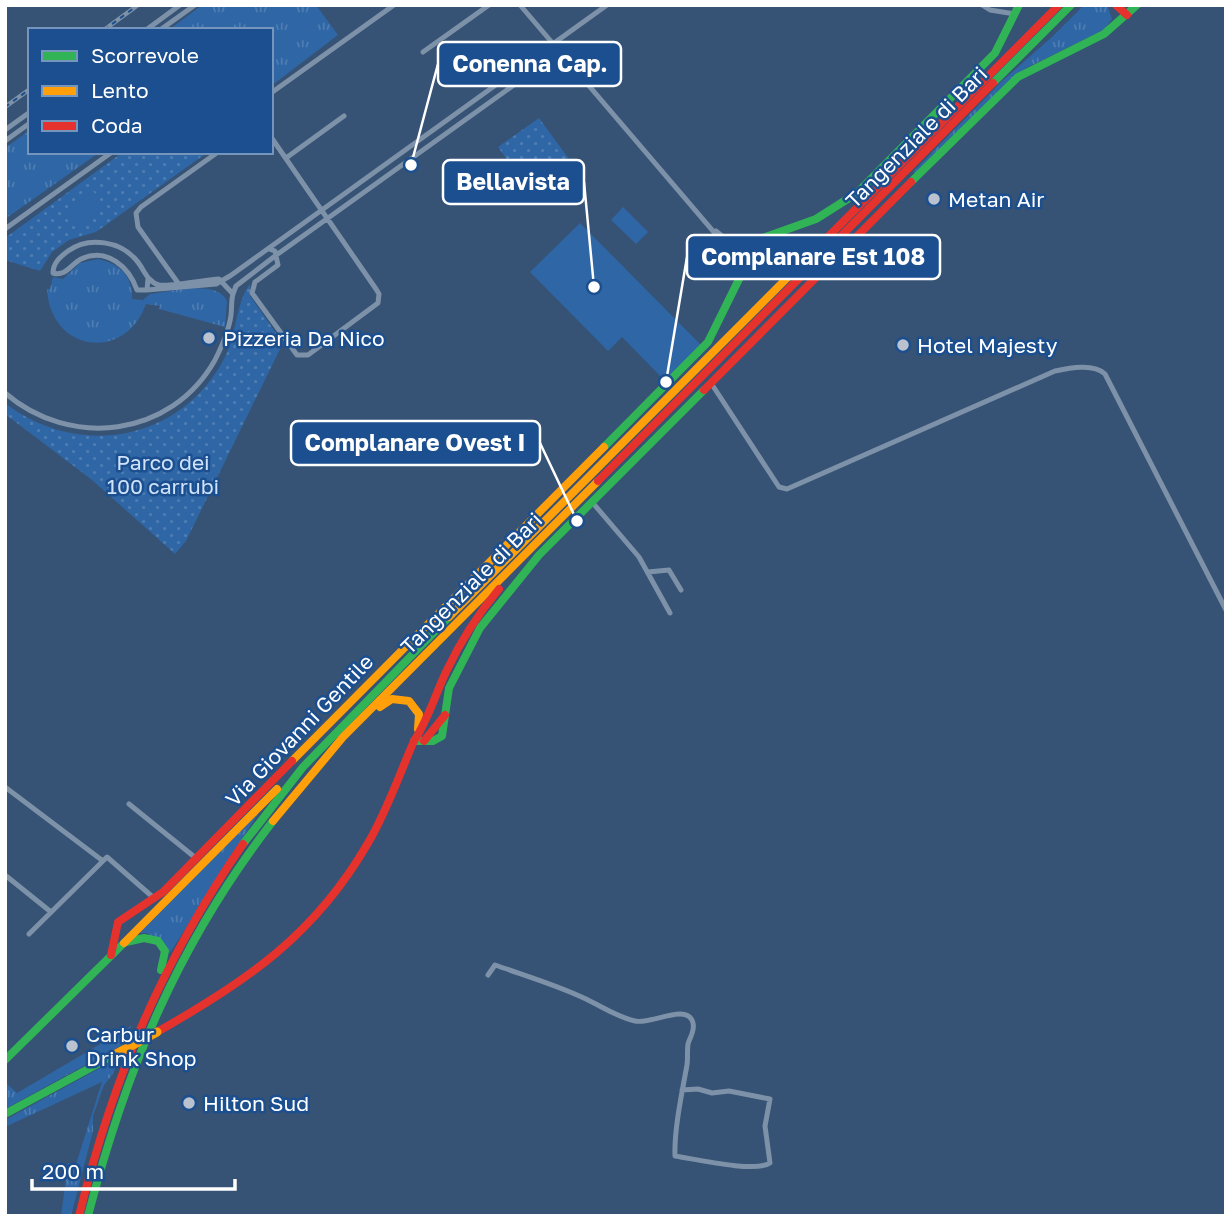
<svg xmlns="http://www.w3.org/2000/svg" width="1231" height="1221" viewBox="0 0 1231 1221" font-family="'Golos Text',sans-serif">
<defs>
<pattern id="grass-tufts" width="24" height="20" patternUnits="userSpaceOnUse" patternTransform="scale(1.75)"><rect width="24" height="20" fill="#2f66a5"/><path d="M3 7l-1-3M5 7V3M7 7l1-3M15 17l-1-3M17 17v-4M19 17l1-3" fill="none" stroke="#4e7db2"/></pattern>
<pattern id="park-dots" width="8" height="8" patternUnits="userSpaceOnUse" patternTransform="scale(1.75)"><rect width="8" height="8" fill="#2f66a5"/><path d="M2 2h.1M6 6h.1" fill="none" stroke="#4e7db2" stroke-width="1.8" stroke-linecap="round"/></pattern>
</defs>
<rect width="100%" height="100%" fill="#365274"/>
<path fill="url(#grass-tufts)" d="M202 5H316L338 35 271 86V30H169Z
M1084 5H1107L1112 19 1104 30 1026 68 1004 86 915 174 913 172 1000 83 1053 36Z
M30 130V152H100L5 219V148Z
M98 259C119 264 133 275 132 299L143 300 150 294C171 292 217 279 227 301L225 327 159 309 160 306 146 304C125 363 50 352 47 289H50L53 277 63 279 80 263Z
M261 809 170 953 147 933H139Z
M131 1026 124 1044 5 1109V1082L17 1093Z
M120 1057 113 1074 104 1085 93 1116V1131L71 1216H61L68 1163 76 1164 102 1082 5 1127V1120Z"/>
<path fill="url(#park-dots)" d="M539 118 569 159 528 189 498 147Z
M123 152H208L96 232 69 240 52 252 40 271 5 260V238Z
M250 284V296L283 343 186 541 175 554 92 480 5 414V403C78 459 180 442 224 359 237 335 235 304 250 284Z"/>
<path fill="#2f66a5" d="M94 192 105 209 77 225 67 209Z
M623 207 648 232 636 244 611 220Z
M580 223 701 345 665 381 622 337 608 351 530 272Z"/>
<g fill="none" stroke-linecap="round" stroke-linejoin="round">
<path stroke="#7d92a8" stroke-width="5" d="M520 5 736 258
M982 5 990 10 1015 14
M146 30 180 5
M160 30 195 5
M423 52 489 5
M271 93 394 5
M5 130 30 112
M5 141 30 123
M286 158 344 116
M5 229 112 152
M716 231 728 241 744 245
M269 249 275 251 278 265 255 282 252 293 297 355H308L378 303 379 294 376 289 271 137
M178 283 138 227 136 213 141 207 218 152
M147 290 216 284 230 276 607 5
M233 294 236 286 275 256 560 52
M711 383 779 487 787 489 1055 371C1069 368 1094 363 1105 374L1226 610
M5 393C70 449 171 438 215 360 222 346 229 331 231 315 232 307 231 301 233 294L219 279C205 280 171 287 159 285 147 282 144 269 137 261 121 241 89 236 68 251 60 257 53 263 53 273 66 277 71 264 81 259 107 247 129 267 137 290H147L148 279
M592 502 639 557 670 613
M648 572 669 570 681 590
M5 787 103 861
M129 804 197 859
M5 875 51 912
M29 934 107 857 155 899
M488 975 495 965C526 976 557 985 586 999 603 1007 617 1017 635 1021 651 1025 688 1002 693 1023 695 1031 690 1037 688 1044 687 1051 688 1058 687 1065 682 1092 674 1130 675 1156 695 1159 755 1173 770 1163L765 1126 770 1099 729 1091 712 1093 698 1089 682 1090"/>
<path stroke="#30b455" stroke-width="8" d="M993 83 1071 5
M911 182 1018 77 1104 34 1137 5
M755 259 782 236
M746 265 737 259 740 246 816 219 857 193 995 53 1019 5
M604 447 708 342 746 265
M414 741H433L442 736 449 688 480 628 539 555 704 390
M243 844 303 767 449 617
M126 942 144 938 158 941 165 951 161 970
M5 1060 124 943
M5 1114 116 1054
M88 1216C126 1069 179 942 273 821"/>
<path stroke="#ff9f0a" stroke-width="8" d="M449 617 799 266
M380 707 392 699 409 701 419 714 418 729
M292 761 604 447
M273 821 343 737 598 481
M124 943 277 789"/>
<path stroke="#e5322d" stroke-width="8" d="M1116 5 1127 15
M799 266 1059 5
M704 390 911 182
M598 481 993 83
M414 741C428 720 435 695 446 672 460 642 478 614 499 589
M424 741 445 715
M111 955 118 922 163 892 292 761
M157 1032C247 981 315 935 368 843 387 811 399 775 414 741
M79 1216C113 1077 162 962 243 844"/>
<defs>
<path id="rail" d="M104 30 138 5
M5 107 30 89"/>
</defs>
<use href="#rail" stroke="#7e92a7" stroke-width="4.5"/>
<use href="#rail" stroke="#1b4f8f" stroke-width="2" stroke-dasharray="5" stroke-linecap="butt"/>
<path stroke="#ff9f0a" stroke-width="9" d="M116 1054 157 1032"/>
</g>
<g fill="#b9c2ce" stroke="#1b4f8f" stroke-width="2.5">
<circle cx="934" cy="199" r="7"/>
<circle cx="209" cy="338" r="7"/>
<circle cx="903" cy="345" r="7"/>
<circle cx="72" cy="1046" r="7"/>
<circle cx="189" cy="1103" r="7"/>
</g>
<g text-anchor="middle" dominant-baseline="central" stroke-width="5" stroke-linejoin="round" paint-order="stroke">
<g font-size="21" fill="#fff" stroke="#1b4f8f">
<text transform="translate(916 137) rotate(-45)">Tangenziale di Bari</text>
<text transform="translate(471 583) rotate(-45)">Tangenziale di Bari</text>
<text transform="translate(299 730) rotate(-46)">Via Giovanni Gentile</text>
</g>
<g font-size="21" fill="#fff" stroke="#1b4f8f" text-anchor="start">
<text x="948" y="199">Metan Air</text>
<text x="223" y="338">Pizzeria Da Nico</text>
<text x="917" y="345">Hotel Majesty</text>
<text x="86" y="1034">Carbur<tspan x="86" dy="24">Drink Shop</tspan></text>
<text x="203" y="1103">Hilton Sud</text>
</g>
<g font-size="21" fill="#cfe3fa" stroke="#1b4f8f">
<text x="163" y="462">Parco dei<tspan x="163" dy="24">100 carrubi</tspan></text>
</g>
</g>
<path fill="none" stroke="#fff" stroke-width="2.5" d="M411 165L438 64M594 287L584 182M666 382L687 257M577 521L540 443"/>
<g fill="#fff" stroke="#1b4f8f" stroke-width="2.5">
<circle cx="411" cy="165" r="7"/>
<circle cx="594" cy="287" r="7"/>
<circle cx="666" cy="382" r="7"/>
<circle cx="577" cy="521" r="7"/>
</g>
<g fill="#1b4f8f" stroke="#fff" stroke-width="2.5">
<rect x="438" y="42" width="183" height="44" rx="7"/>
<rect x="443" y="160" width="141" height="44" rx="7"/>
<rect x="687" y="235" width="253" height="44" rx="7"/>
<rect x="291" y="421" width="249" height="44" rx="7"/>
</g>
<g font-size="23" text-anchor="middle" font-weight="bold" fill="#fff">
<text x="530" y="72">Conenna Cap.</text>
<text x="513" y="190">Bellavista</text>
<text x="813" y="265">Complanare Est 108</text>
<text x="415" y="451">Complanare Ovest I</text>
</g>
<rect width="1231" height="1221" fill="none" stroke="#ffffff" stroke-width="14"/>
<rect x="28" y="28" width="245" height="126" fill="#1b4f8f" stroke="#7695bc" stroke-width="2"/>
<rect x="42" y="51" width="35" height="10" fill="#30b455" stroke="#7695bc" stroke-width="2"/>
<text x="91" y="63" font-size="21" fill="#ffffff">Scorrevole</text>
<rect x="42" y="86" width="35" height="10" fill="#ff9f0a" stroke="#7695bc" stroke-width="2"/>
<text x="91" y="98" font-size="21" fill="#ffffff">Lento</text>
<rect x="42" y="121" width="35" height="10" fill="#e5322d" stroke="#7695bc" stroke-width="2"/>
<text x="91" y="133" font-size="21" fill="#ffffff">Coda</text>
<path d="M32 1179v10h203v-10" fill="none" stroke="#ffffff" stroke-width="3.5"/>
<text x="42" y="1179" font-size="21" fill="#ffffff" stroke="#1b4f8f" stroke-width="5" paint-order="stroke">200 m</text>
</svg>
